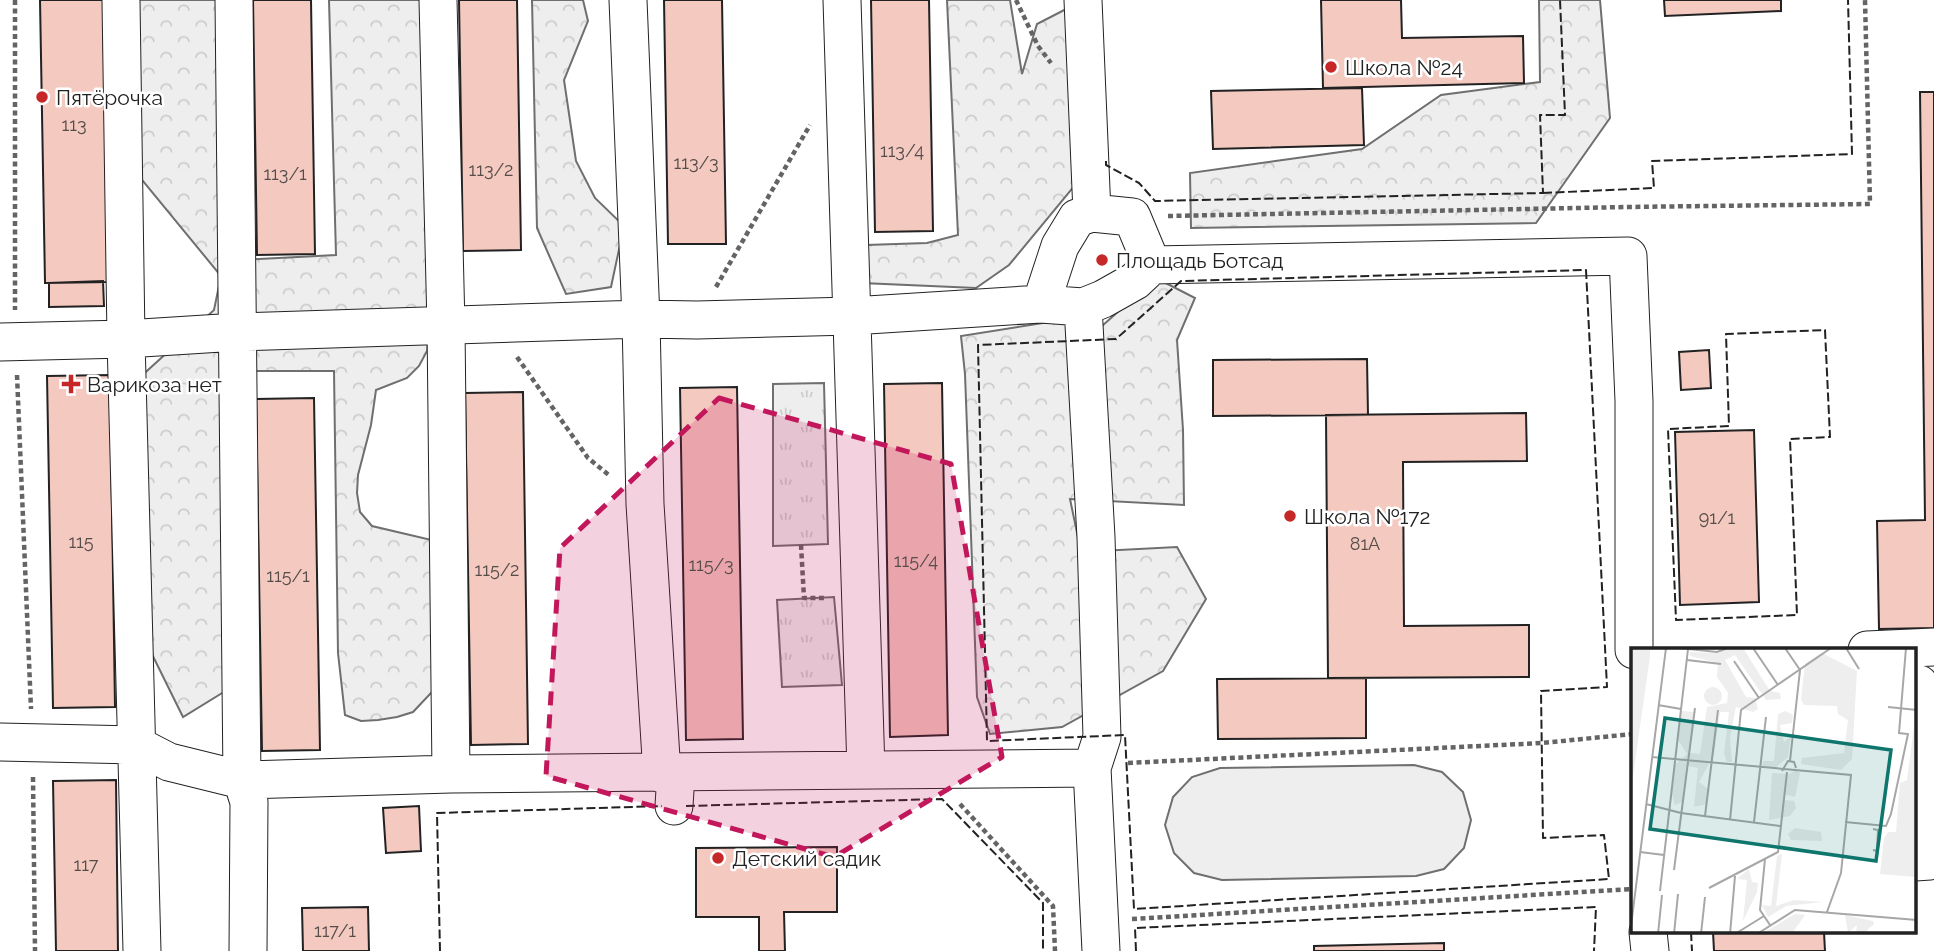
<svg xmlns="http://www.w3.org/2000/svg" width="1934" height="951" viewBox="0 0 1934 951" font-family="Raleway,sans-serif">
<defs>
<pattern id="grass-tufts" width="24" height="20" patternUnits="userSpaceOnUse" patternTransform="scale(1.75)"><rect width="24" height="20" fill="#eee"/><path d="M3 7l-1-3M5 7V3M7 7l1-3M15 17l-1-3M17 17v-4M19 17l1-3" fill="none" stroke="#ccc"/></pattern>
<pattern id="forest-crowns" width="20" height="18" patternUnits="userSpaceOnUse" patternTransform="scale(1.75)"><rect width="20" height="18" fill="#eee"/><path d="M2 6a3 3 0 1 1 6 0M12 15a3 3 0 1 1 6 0" fill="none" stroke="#ccc"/></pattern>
</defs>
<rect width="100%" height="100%" fill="#fff"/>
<path fill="url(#grass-tufts)" stroke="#6f6f6f" stroke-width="2" d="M824 383 828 544 773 546V384Z
M834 597 842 685 782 687 777 600Z"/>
<path fill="url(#forest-crowns)" stroke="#6f6f6f" stroke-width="2" d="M128 0H234L239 260 336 255 329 0H451L433 290 427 351 419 366 407 378 376 390 371 425 358 475 357 493 360 512 372 526 440 542 449 674 413 712 397 717 378 720 361 721 345 715 338 653 334 371H237L240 682 183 717 141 632 137 380 214 310 221 276 133 169Z
M532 0H583L588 21 564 80 576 161 595 198 624 226 611 287 566 294 537 228Z
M947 0H1010L1022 74 1037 24 1074 5 1076 184 1009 265 976 288 862 283 866 245 927 243 958 235Z
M1539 0H1600L1610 118 1536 223 1191 228 1190 173 1362 149 1441 95 1540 82Z
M1156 278 1195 298 1177 340 1183 430 1184 505 1070 499 1081 552 1177 547 1206 599 1163 671 1062 727 990 734 977 697 965 374 961 336 1049 322 1102 326Z"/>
<path fill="#eee" stroke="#6f6f6f" stroke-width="2" d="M1414 765 1442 772 1463 792 1471 820 1464 848 1444 869 1416 876 1222 880 1194 873 1174 853 1165 825 1173 797 1192 777 1220 768Z"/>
<path fill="#f3c9c0" stroke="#222" stroke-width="2" d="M40 0H103L108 282 45 283Z
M253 0H311L315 254 257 255Z
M459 0H517L521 250 463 251Z
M664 0H722L726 244H668Z
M871 0H929L933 231 875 232Z
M1321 0H1401L1402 38 1523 36 1524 83 1323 88Z
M1664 0H1781V11L1665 16Z
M1362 88 1364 145 1213 149 1211 91Z
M1920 92H1934V628L1879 629 1877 521 1925 520Z
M103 281 104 306 49 307V283Z
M1709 350 1711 388 1681 390 1679 352Z
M1367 359 1368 415 1213 416V360Z
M110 375 115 707 53 708 47 376Z
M942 383 948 735 890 737 884 384Z
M737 387 743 739 686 740 680 388Z
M523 392 528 744 471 745 465 393Z
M314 398 320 750 262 751 256 399Z
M1526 413 1527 461 1403 462 1404 626 1529 625V677L1328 678 1326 415Z
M1754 430 1759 602 1680 605 1675 432Z
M1366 678V738L1218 739 1217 679Z
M116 780 118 951H56L53 781Z
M419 806 421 851 386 853 383 808Z
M837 847V912H784L785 951H759V917H696V848Z
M368 907 369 951H303L302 908Z
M1713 932H1824L1825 951H1714Z
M1444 943V951H1314V946Z"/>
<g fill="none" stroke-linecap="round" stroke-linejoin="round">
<defs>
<path id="minor" d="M121 0 126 339 142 951
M234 0 242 780 249 802 248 951
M438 0 446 326 451 774
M628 0 641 319 645 504 662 774
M842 0 866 770
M1083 0 1092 213
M1041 304 1060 246 1077 218 1092 213 1132 217 1152 265
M1083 307 1096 537 1102 737 1092 768 1101 951
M0 342 126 339 237 332 641 319 697 320 852 316 1041 304 1083 307 1103 299 1135 281 1152 265 1628 256 1634 401V650
M1867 650 1934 647
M1915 684H1919L1930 861 1915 862
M0 742 136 745 169 762 242 780 451 774 1092 768
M674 806 676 773
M1648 932 1650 951"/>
</defs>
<use href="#minor" stroke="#222" stroke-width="39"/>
<path stroke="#646464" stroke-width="4.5" stroke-dasharray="5 3.5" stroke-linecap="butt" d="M15 0V310
M1016 0 1038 46 1051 63
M1168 216 1627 207 1870 204 1865 0
M716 287 810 125
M517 357 588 458 610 476
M17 375 31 709
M801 545 804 598H827
M1128 763 1542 743 1633 734
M33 777 35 951
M960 804 1053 906 1055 951
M1132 919 1633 889"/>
<use href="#minor" stroke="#fff" stroke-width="37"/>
<path stroke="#222" stroke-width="2" stroke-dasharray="9 3.5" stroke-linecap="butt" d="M1106 161V165L1139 183 1155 201 1543 193 1540 115H1565L1560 0
M1543 193 1654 188 1652 161 1852 154 1848 0
M1586 270 1607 687 1541 691 1543 838 1604 835 1609 879 1134 909 1125 735 987 741 978 345 1116 339 1181 281Z
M1825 330 1830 437 1790 439 1797 615 1676 620 1668 429 1729 426 1726 334Z
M686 806 942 799 1043 903V951
M1691 932 1692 951
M440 951 437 813 662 806
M1136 951 1135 928 1596 907 1594 951"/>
</g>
<path fill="#c2185b" fill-opacity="0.2" stroke="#c2185b" stroke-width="5" stroke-dasharray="14 9" stroke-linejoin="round" d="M719 398 951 464 1002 757 834 857 546 776 560 548Z"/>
<g fill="#c62828" stroke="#fff" stroke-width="2.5">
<circle cx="1331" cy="67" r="7"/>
<circle cx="42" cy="97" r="7"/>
<circle cx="1102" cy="260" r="7"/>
<path d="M67.5 373.5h7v7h7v7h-7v7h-7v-7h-7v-7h7z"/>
<circle cx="1290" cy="516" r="7"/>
<circle cx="718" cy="858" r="7"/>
</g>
<g text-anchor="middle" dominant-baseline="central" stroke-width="5" stroke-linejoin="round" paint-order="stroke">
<g font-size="18" fill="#564c4a">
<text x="74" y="124">113</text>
<text x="902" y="150">113/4</text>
<text x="696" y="162">113/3</text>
<text x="491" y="169">113/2</text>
<text x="285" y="173">113/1</text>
<text x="1717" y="517">91/1</text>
<text x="81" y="541">115</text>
<text x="1365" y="543">81А</text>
<text x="916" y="560">115/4</text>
<text x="711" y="564">115/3</text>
<text x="497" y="569">115/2</text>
<text x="288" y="575">115/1</text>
<text x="86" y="864">117</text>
<text x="335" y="930">117/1</text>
</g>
<g font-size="21" fill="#222" stroke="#fff" text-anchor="start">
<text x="1345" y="67">Школа №24</text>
<text x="56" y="97">Пятёрочка</text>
<text x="1116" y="260">Площадь Ботсад</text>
<text x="87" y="384">Варикоза нет</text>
<text x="1304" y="516">Школа №172</text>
<text x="732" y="858">Детский садик</text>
</g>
</g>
<g transform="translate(1631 648)">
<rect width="285" height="285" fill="#fff"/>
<path d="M283 78 285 229 249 226 253 190 257 184H265L269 135 276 132ZM151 206 145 258 163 252 192 254 155 258 137 269 131 257 140 258 146 208ZM118 221 121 234 127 235 126 244 112 273 116 232 106 231Z" fill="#eee"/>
<path d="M0 0H19V8L0 142ZM99 0H112L139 43 149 45 150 51 135 52 104 7 94 12 115 49 124 50 127 61 122 64 105 59 99 89 101 114H96L93 106 98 64H89L83 107 68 134 77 141 76 156 63 159 67 120 57 118 51 154 44 157 41 146 44 117 56 106 47 92 50 63 63 64 59 105 69 106 76 59 96 55 97 45 86 29 87 15 59 8V4L87 5ZM191 5 226 23 221 111 210 122 170 116 171 110 213 105 217 72 207 66 206 58 173 57 170 51 174 15ZM154 63 162 67 161 75 149 77 153 94 160 88 157 109 144 120 131 118 132 113H143L147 66ZM165 122 169 125 164 149 152 146V152L163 153 165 160 159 168 138 172 141 125 158 126ZM164 266 174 267 162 284 132 285ZM214 267 242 273 243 276 233 285H225L226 277 217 285Z" fill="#eee"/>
<path d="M73 48a9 9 0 1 1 18 0a9 9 0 1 1-18 0ZM164 180 190 184 191 193 160 192 157 186Z" fill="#eee"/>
<path fill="none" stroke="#a7a7a7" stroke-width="2" d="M48 0 86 4 97 0M122 0 147 37M154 0 169 22 159 113M215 0 228 21M56 12 90 16M103 13 128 50M27 57 50 61M257 59 286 62M21 109 220 127 210 225 196 264M151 123 157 113 163 114 165 120M15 156 50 165 149 178M74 168 87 62M99 172 110 62 200 0M123 174 135 69M214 174 255 178 260 166 277 86 268 85 275 0M242 202 246 203 247 182 242 181M9 204 33 207M134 211 129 262 139 277M43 222 64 60M78 240 147 204 156 124M29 243 57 1M0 278 35 0M27 286 31 247M43 286 47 246M70 286 74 249M99 286 104 228M104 286 133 268M126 286 164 262 286 272"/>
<path fill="#0f766e" fill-opacity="0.15" stroke="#0f766e" stroke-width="3.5" d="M34 70 260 102 245 213 19 181Z"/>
<rect width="285" height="285" fill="none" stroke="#222" stroke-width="3.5"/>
</g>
</svg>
